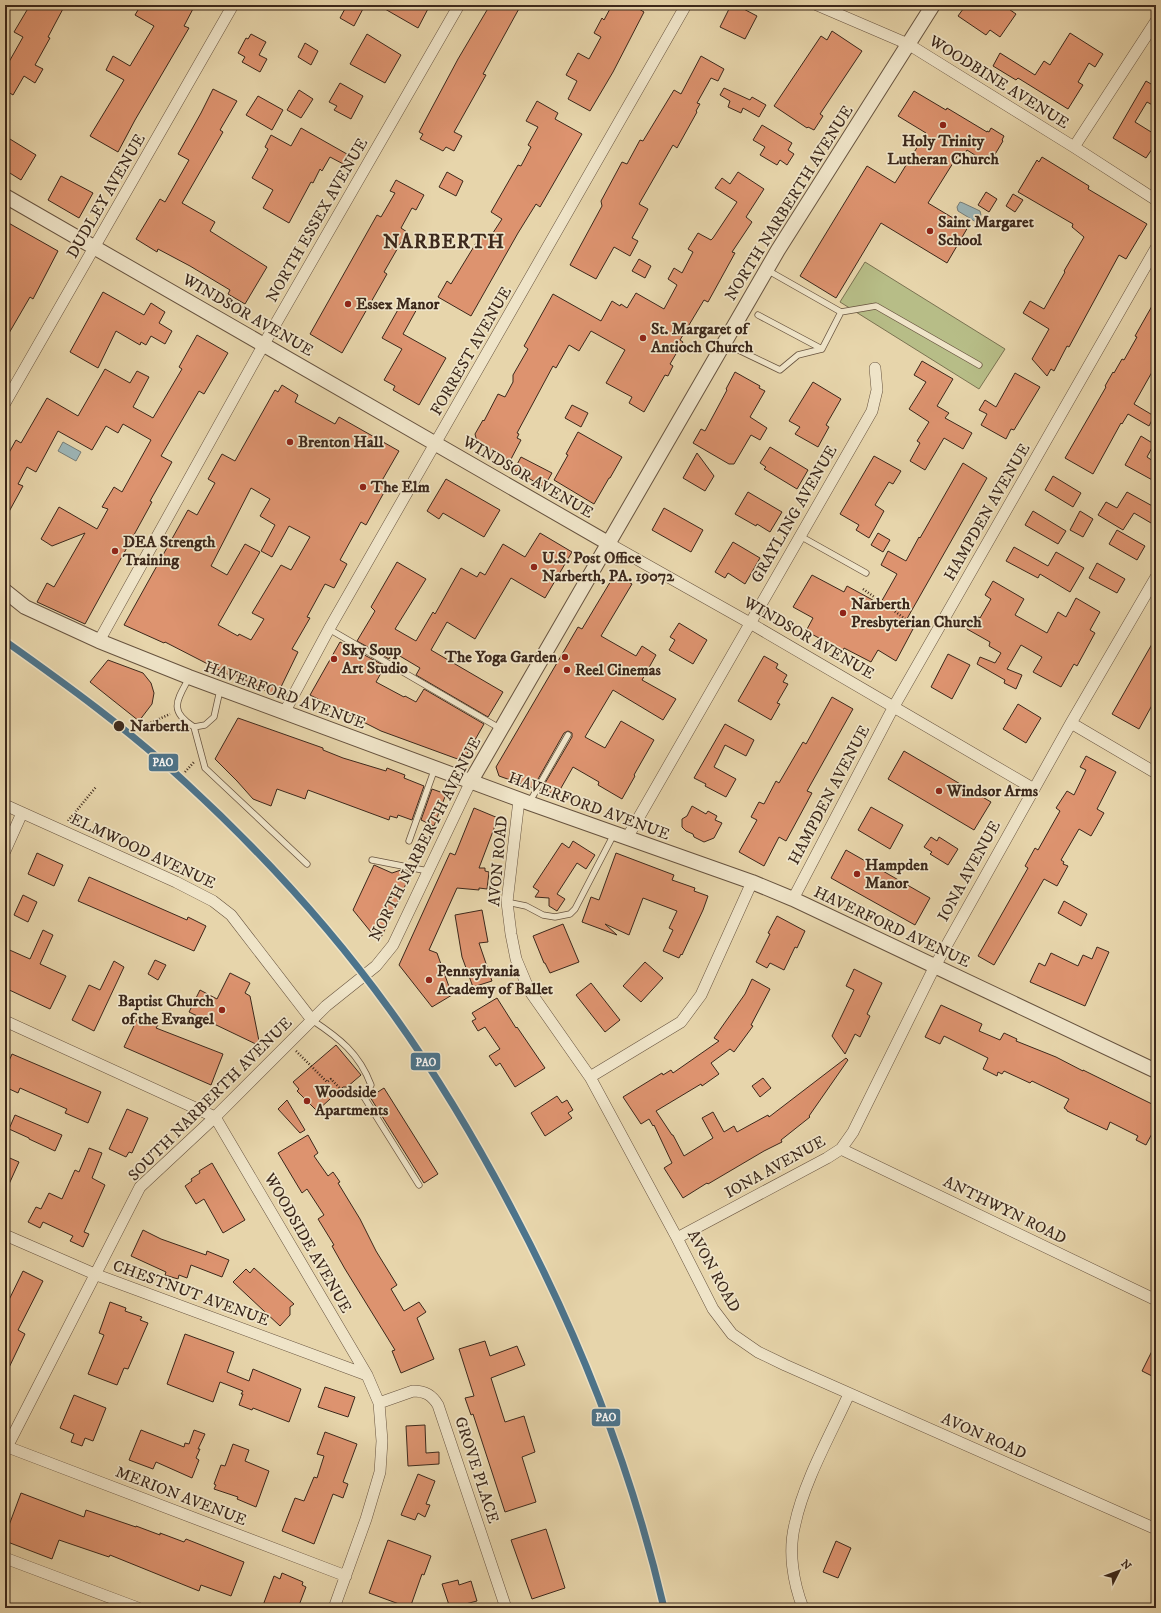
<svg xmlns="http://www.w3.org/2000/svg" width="1161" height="1613" viewBox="0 0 1161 1613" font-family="'IM FELL DW Pica',serif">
<rect width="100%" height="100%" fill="#e7d5ab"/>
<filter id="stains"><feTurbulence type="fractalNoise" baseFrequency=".005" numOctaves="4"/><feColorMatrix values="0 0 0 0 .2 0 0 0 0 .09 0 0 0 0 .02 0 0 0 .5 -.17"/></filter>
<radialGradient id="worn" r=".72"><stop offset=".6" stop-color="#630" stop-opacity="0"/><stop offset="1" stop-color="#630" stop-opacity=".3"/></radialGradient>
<path fill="#b7bd87" stroke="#7a7251" d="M865 262 1005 349 979 389 840 302Z"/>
<path fill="#9db5b6" stroke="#767d78" d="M960 202 963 203 980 211 981 215 976 222 958 211 957 207Z
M63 442 81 452 76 461 58 451Z"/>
<path fill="#dd936f" stroke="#3c281b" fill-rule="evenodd" d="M30 5H65L48 37 50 38 35 65 43 69 35 83 24 76 13 95 5 90V69L23 37 14 32Z
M141 5H195L184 26 189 28 135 120 118 152 90 136 124 80 106 70 113 56 130 66 154 26 135 15Z
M347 5H365L354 26 340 18Z
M378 5H430L418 28Z
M490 5H521L483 74 486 75 454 132 462 136 454 151 446 147 443 151 420 139 423 134 419 132 458 59Z
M612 5H641L639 9 644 12 613 72 590 111 568 99 577 81 566 75 578 53 589 59 601 37 594 33 602 18 604 20Z
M731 5H736L757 16 745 39 720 27Z
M966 5H1003L1016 14 1000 37 990 30 986 35 958 16Z
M832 31 862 51 820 114 823 116 814 130 808 127 807 128 774 106 821 36 827 40Z
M1070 33 1103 54 1095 67 1089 63 1078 82 1083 85 1068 109 1018 78 1016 80 993 66 1000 53 1035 75 1044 61 1050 65Z
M251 34 266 42 259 55 267 59 260 72 242 62 245 57 238 53 246 38 248 39Z
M367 34 401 55 385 83 350 64Z
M305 43 318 51 311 65 298 57Z
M701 56 724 69 718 81 711 78 697 103 700 104 696 111 697 112 677 148 673 145 639 204 648 209 632 238 638 241 630 256 614 247 596 279 570 265 602 206 601 201 622 162 627 164 640 140 643 141 674 90 681 94Z
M1146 81 1156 87V107L1147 102 1135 122 1156 135V143L1146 158 1113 138Z
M340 83 363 96 351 119 334 110 337 106 329 102Z
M724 88 750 100 752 97 766 105 759 117 743 108 741 113 728 107 730 101 720 95Z
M213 89 237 101 220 130 223 132 182 203 215 222 210 231 267 267 245 304 228 294 230 290 190 266 158 249 157 252 136 239 160 199 165 202 189 160 178 154 201 113Z
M299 90 313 99 301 118 287 110Z
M914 91 946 110 947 108 987 132V131L989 132 991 128 1004 136 1002 140 1003 141 991 161 988 159 986 162 967 150 962 157 958 155 928 203 968 227 947 263 881 223 836 298 800 276 867 166 895 183 926 133 898 116Z
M258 96 283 110 272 130 246 115Z
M537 101 558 113 555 119 582 134 540 207 536 204 518 233 471 316 438 297 447 281 451 284 481 235 489 239 502 219 491 212 518 165 521 166 531 147 528 145 538 127 526 121Z
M762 125 792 143 788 150 794 154 787 165 780 160 777 165 760 155 765 147 753 140Z
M301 128 354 158 349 167 330 157 322 171 320 169 313 183 311 182 289 223 263 208 273 190 252 178 268 149 265 147 271 135 291 146Z
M5 136 36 155 21 180 5 170Z
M1042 157 1089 186 1088 189 1147 224 1126 259 1119 255 1069 347 1067 346 1054 371 1051 369 1047 376 1032 359 1049 329 1023 313 1030 301 1044 309 1065 272 1064 271 1084 237 1072 227 1073 224 1018 192 1037 160 1039 162Z
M447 172 463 181 456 196 439 187Z
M738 172 764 189 746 217 752 222 732 252 735 253 708 302 704 300 680 340 683 342 670 364 673 366 668 376 665 375 644 412 629 403 632 397 606 383 625 350 591 331 579 351 569 345 556 368 553 366 517 433 519 434 517 438 521 440 510 461 477 442 475 434 483 420 484 421 498 394 505 397 513 382V375L528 349 524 346 553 294 601 321 612 301 620 306 621 304 627 308 636 293 664 309 677 285 668 279 674 268 682 273 693 252 688 249 698 233 711 240 713 238 737 202 715 188 722 178 730 184Z
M61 176 93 193 79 218 48 200Z
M396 180 424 195 416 210 412 208 401 228 407 232 384 272 387 274 342 353 310 334 377 215 381 217 395 193 390 191Z
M986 192 997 199 989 212 978 205Z
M1013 194 1023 200 1015 212 1006 206Z
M5 221 58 251 33 299 30 297 5 340Z
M639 259 651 266 645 278 632 271Z
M103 292 144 315 151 303 165 312 159 323 172 331 165 344 151 336 146 345 141 342 140 345 116 331 98 368 70 352Z
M404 299 418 307 403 334 446 358 419 405 393 390 395 386 384 380 402 349 382 338Z
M1156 299V365L1134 404 1154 416 1149 426 1128 414 1122 424 1121 423 1093 474 1065 458 1106 387 1105 386 1113 372 1114 373 1122 359 1124 360 1137 337 1135 336Z
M197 335 228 353 204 394 199 391 161 456 172 462 150 501 152 502 85 624 37 602 47 583 54 587 85 533 52 546 41 539 59 507 97 529 108 509 102 507 114 487 122 492 151 440 123 424 118 433 106 426 92 450 58 431 36 472 27 467 18 484 23 486 5 519V460L16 440 21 443 47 398 78 416 105 369 130 383 137 371 149 377 133 407 153 418 182 369 179 367Z
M922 361 953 379 937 406 949 413 945 418 972 433 963 449 944 438 925 470 910 461 920 443 917 441 929 422 909 409 926 382 914 375Z
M735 372 760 386 759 388 765 391 750 417 767 428 760 440 751 435 734 464H729L693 443 701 429 705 431 727 390 726 389Z
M1015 373 1040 387 1014 430 1011 429 1006 439 981 425 987 414 979 410 985 400 996 407Z
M813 382 841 399 826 425 829 427 818 447 795 434 800 427 789 421Z
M282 385 298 395 295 402 335 424 339 417 399 451 380 484 387 487 366 525 361 522 340 560 347 564 334 588 325 584 307 617 310 618 292 649 298 652 280 689 272 694 235 675 233 677 165 642 164 643 124 625 188 510 197 515 215 483 208 479 222 454 235 461 275 390 278 392ZM251 488 270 499 260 516 275 525 261 551 272 557 289 526 310 537 291 570 281 565 252 613 264 619 251 640 239 634 238 636 218 625 260 552 245 544 227 575 211 566Z
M572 405 588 413 581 427 565 418Z
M578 432 622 457 610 478H609L594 504 554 480 568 455 566 454Z
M1141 436 1154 444 1147 457 1156 463V482L1125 465Z
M770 447 808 470 797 489 764 469 766 467 760 463Z
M697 453 714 476 705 491 683 478Z
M874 456 901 471 893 484 889 482 875 505 884 511 869 538 856 530 859 525 840 514Z
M521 457 552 473 544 487 514 470Z
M963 463 987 478 904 624 913 629 896 661 878 650 871 662 844 648 843 651 806 631 813 618 793 607 812 575 844 592 847 586 880 604 897 574 881 565 888 551 906 561 919 537 920 538Z
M1053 476 1081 493 1073 507 1045 490Z
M446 479 500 510 484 537 443 513 439 519 427 511Z
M748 492 782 512 770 532 757 524 756 526 735 514Z
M1127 492 1156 508V515L1151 523 1134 513 1123 530 1098 515 1106 502 1117 508Z
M664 508 703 530 691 552 652 530Z
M1033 511 1066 531 1058 544 1025 525Z
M1080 511 1093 519 1083 537 1070 530Z
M1117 530 1145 546 1137 560 1109 544Z
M540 533 572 552 545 598 511 578 475 639 447 622 431 650 503 692 488 717 416 675 420 668 393 652 389 659 357 641 375 611 371 607 397 562 426 579 395 629 416 641 433 612 435 614 461 568 477 577 480 572 485 575 503 544 525 557Z
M878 533 890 540 883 552 871 545Z
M733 542 760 558 745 584 728 573 725 578 715 572Z
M1014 547 1048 566 1056 552 1084 568 1070 592 1040 574 1038 578 1006 561Z
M1097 563 1125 579 1117 593 1089 578Z
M615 574 632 584 601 636 636 656 642 646 656 655 642 680 676 699 663 720 613 690 585 737 605 748 621 721 654 740 634 775 635 776 622 799 598 785 599 782 573 767 557 795 541 790 572 737V733L568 731 564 733 533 788 499 776 496 767 578 627 582 629Z
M993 581 1024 599 1015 615 1047 633 1058 612 1066 617 1076 598 1100 612 1090 630 1095 633 1077 666 1074 664 1061 687 1033 672 1042 657 1021 645 1007 669 1022 675 1016 689 1004 683 1005 680 977 664 980 657 995 663 1001 653 989 646 990 642 967 629 974 615 980 618 991 599 985 595Z
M679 623 707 640 693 664 669 650 675 640 670 637Z
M1156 637V698L1139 729 1112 714Z
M340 642 385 666 376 682 404 697 405 696 416 702 424 689 484 724 463 761 381 731 310 695Z
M948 654 970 665 952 699 931 687Z
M764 656 778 664 776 668 787 675 783 682 788 684 777 703 780 704 771 720 738 701Z
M108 660 143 673 151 683 154 693 152 704 139 721 90 682Z
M832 697 853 709 807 791 812 793 786 841 779 837 764 866 739 852 757 820 751 817 759 802 764 804 776 781 779 783 803 742 806 744Z
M1018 704 1041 718 1026 743 1003 729Z
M238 718 323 748V750L343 758 386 771 387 768 405 775 404 778 424 786 412 820 398 815 397 818 390 816 389 820 308 790 305 799 277 789 271 806 253 799 237 781 215 759Z
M725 724 754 740 746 756 725 745 714 767 736 779 726 797 705 786 706 784 694 778Z
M904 751 991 802 974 830 888 779Z
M1086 756 1116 772 1097 809 1104 813 1091 836 1079 829 1061 860 1064 862 1063 864 1068 866 1057 886 1044 879 994 965 978 956 1028 868 1025 866 1035 848 1038 850 1060 811 1056 808 1067 791 1074 795 1086 770 1080 767Z
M432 789 446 794 434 826 421 820Z
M692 806 706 814 708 811 717 816 715 820 722 823 714 838 704 842 694 837 693 834 686 831 682 827V819L687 816Z
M871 807 903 825 890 849 858 830Z
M474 808 498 818 479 868H485V871L489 872 487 889 479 888V890L457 888 429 950 437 953 452 995 432 1007 399 965 450 853 455 855Z
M931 837 937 841 939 837 958 849 948 865 930 854 932 852 924 847Z
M573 841 595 855 586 869 577 863 557 894 565 899 557 911 549 906V898L535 897 539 891 533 887 562 843 569 848Z
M846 850 930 898 915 925 831 878Z
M37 853 63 865 54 886 28 874Z
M616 853 674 875 672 880 695 888 694 891 708 896 703 910 682 955 681 954 679 958 663 951 673 930 669 928 677 911 643 898 629 935 605 924 617 935 582 922 591 897 599 900Z
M374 865 392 873 401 870 411 873 379 942 353 910Z
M89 877 187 920 188 917 206 926 194 951 78 901Z
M23 895 37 902 28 922 14 915Z
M1064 901 1087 914 1081 926 1058 913Z
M482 910 488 942 479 943 492 981 473 987 462 957 455 915Z
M777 916 805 931 797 948 795 947 784 970 770 963 767 968 756 962 770 934 768 933Z
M563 924 579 962 550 973 545 963H544L533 936Z
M43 930 53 935 40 964 66 976 50 1009 5 988V948L30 959Z
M1097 947 1109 952 1085 1006 1030 982 1039 963 1045 966 1051 953 1078 966 1083 955 1092 959Z
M155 960 166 965 158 980 148 974Z
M114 961 124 967 94 1031 72 1020 89 985 100 990Z
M645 962 663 978 641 1002 623 986Z
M854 969 882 983 867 1014 870 1016 860 1037 855 1034 845 1054 832 1036 854 990 846 986Z
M230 973 250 983 245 993 250 996 260 1046 189 1012 200 990 217 999Z
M752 979 770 989 751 1025 753 1026 734 1052 730 1049 711 1063 719 1074 702 1086 701 1084 656 1111 672 1135H673L684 1156 713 1138 702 1118 713 1112 724 1132 734 1126 737 1132 768 1115 769 1117 846 1058 848 1060 809 1116 810 1117 781 1140 782 1142 764 1151 708 1184 707 1183 683 1198 664 1168 672 1163 654 1125 653 1126 649 1119 641 1124 623 1097 662 1073 663 1075 671 1070 673 1073 719 1041 714 1038 745 994Z
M591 983 620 1020 605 1032 576 995Z
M497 998 516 1028 517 1027 545 1068 515 1087 500 1063 496 1066 489 1056 500 1049 485 1027 478 1031 472 1021 476 1019 472 1013Z
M941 1005 982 1024 979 1031 1000 1040 1004 1033 1017 1039 1016 1041 1056 1057 1083 1071V1070L1156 1106V1126L1146 1145 1136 1140 1138 1136 1110 1122 1107 1130 1067 1111V1110L1064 1108 1069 1099 1032 1081 1030 1083 1004 1071 1002 1074 998 1072 997 1076 983 1069 988 1058 944 1036 940 1044 925 1037Z
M139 1015 158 1025 156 1028 223 1054 211 1085 124 1047Z
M336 1045 361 1075 347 1087H343L317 1111 297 1091 299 1089 293 1082Z
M12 1054 101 1092 88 1123 65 1113 67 1109 20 1088 18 1093 5 1087V1070Z
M763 1078 771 1088 760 1097 752 1086Z
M384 1088 438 1174 424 1183 370 1097Z
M557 1096 562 1103 567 1100 573 1110 568 1113 572 1118 545 1136 531 1113Z
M287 1100 305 1130 300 1133 278 1109Z
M127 1109 148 1118 132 1153 129 1152 126 1157 109 1149Z
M15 1115 62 1135 55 1151 29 1139V1138L9 1129Z
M308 1135 318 1153 314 1156 328 1176 333 1172 340 1182 338 1183 360 1219 376 1251 397 1285 391 1289 404 1311 419 1302 426 1312 417 1318 434 1359 401 1373 392 1351 395 1350 345 1269 332 1246 334 1245 318 1219 324 1215 307 1189 302 1193 278 1153Z
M89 1148 102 1153 92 1178 105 1185 84 1232 89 1234 83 1247 70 1241 73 1236 43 1222 40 1228 28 1222 36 1207 41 1209 49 1193 62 1199 75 1170 79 1172Z
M5 1156 19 1162 5 1193Z
M212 1163 245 1220 223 1233 204 1199 196 1204 185 1186 192 1181 191 1179 200 1173 199 1171Z
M143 1230 161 1239 206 1255 207 1251 229 1260 222 1277 191 1265 187 1278 179 1275 178 1279 165 1275 166 1272 131 1256Z
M254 1268 294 1304 290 1307V1315L280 1326 233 1282 246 1269 250 1273Z
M23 1271 43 1281 18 1330 25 1334 5 1376V1308Z
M110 1302 126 1308 125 1311 142 1317 140 1320 148 1323 128 1369 124 1368 117 1385 88 1374 104 1335 99 1333Z
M185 1334 234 1352 227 1372 249 1381 253 1369 301 1389 289 1422 253 1408 252 1410 239 1405 243 1394H241L243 1391 220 1382 213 1402 167 1384Z
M485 1341 490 1356 517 1346 525 1365 491 1378 505 1422 524 1416 535 1452 522 1457 536 1502 505 1512 473 1414 471 1415 465 1398 474 1396 459 1349Z
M1156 1343V1378L1142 1371Z
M325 1387 355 1397 348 1417 318 1407Z
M74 1395 106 1408 93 1441 85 1438 82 1446 71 1442 74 1434 60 1428Z
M425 1425 426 1453 439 1452V1464L408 1466 406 1426Z
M141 1430 184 1447 185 1443 189 1444 194 1430 205 1434 198 1449H200L196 1458 199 1460 192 1478 156 1462 153 1469 129 1460Z
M325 1432 357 1444 343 1482 348 1484 343 1498 333 1494 314 1544 282 1531 295 1498 304 1501 314 1477 317 1478 324 1456 317 1454Z
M233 1444 249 1450 245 1461 269 1471 256 1507 237 1499 238 1497 214 1489 216 1485 214 1484 221 1465 225 1466Z
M418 1474 435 1481 426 1504 430 1505 425 1517 418 1513 415 1520 401 1515Z
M21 1493 84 1517 86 1510 136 1527V1526L160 1535V1533L184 1542 186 1539 244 1562 231 1596 201 1585 199 1591 110 1555 109 1557 59 1540 52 1559 5 1541V1536Z
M546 1529 565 1588 532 1599 511 1540Z
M388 1540 431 1556 424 1575 422 1574 410 1608 369 1593Z
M836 1541 851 1548 838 1578 823 1572Z
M282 1573 303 1582 302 1585 306 1587 298 1608H262L274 1576 280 1579Z
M458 1580 459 1585 471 1581 477 1601 450 1608 442 1584Z"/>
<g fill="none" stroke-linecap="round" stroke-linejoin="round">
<defs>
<path id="service" d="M841 312 876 306 979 365
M758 315 822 349
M724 343 780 370 798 355 822 349 841 312 767 270
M800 536 866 573
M329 629 501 729
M189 678C177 700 168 711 194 727L205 725 214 717 220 690
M194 727 205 768 307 864
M529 803 568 735
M409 841 435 768
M372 860 428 871
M507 902 526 906 543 915 555 917 570 914 575 909 614 834
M312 1020C339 1038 359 1053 371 1085L364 1097 419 1185"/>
<path id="minor" d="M817 5 908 44 1074 147 1156 200
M1074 147 1156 21
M5 403 233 5
M608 543 750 623 1034 789
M99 641 264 344 459 5
M284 713 329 629 686 5
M1071 723 1156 773
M519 800 507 902 511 934 516 959 529 990 590 1077 677 1238 713 1309 732 1334 758 1352 785 1365 1156 1529
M5 805 176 882 213 901 231 915 312 1020
M627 838 872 411 877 390 875 368
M5 851 22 813
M793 899 893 708 1156 248
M5 1021 215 1117 367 1375 379 1403 382 1441 380 1472 366 1519 334 1608
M590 1077 681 1022 701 995 752 882
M841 1149 1156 1300
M5 1235 97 1275 367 1375
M677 1238 827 1158 841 1149 853 1132 935 966 1071 723 1156 577
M379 1403 413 1391C425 1391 432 1395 438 1405L506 1608
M5 1446 346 1576
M5 1451 140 1187 215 1117 326 1006 376 966 393 945 471 781
M5 1558 138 1608
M803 1608C793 1582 788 1551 795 1524 804 1481 831 1434 849 1394"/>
<path id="tertiary" d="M5 196 608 543
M5 591 25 607 99 641 189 677 529 803 752 882 793 899 1156 1071
M471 781 778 250 933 5"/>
</defs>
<use href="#service" stroke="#67533f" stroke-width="7"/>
<use href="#minor" stroke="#67533f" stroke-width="12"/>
<use href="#tertiary" stroke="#67533f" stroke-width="16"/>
<path stroke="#3c281b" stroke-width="2.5" stroke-dasharray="1 2" stroke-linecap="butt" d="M863 589 914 625
M148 724 170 714
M185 772 194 762
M68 821 96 787
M296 1051 327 1082 331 1079 349 1098"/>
<use href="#service" stroke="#efe4c8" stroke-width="5.5"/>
<use href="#minor" stroke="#efe4c8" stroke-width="11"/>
<use href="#tertiary" stroke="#efe4c8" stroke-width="14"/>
<defs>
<path id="rail-1" d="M5 641C67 685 129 730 185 782 260 851 330 927 390 1010 437 1075 478 1144 515 1215 581 1340 632 1471 664 1608"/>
</defs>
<use href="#rail-1" stroke="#efe4c8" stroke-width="10"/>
<use href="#rail-1" stroke="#4c748c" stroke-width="7"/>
</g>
<g fill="#8f2418" stroke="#efe4c8" stroke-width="1.5">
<circle cx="943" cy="125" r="4"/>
<circle cx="930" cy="231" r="4"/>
<circle cx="348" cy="304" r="4"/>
<circle cx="643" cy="338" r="4"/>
<circle cx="290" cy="442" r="4"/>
<circle cx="363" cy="487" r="4"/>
<circle cx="115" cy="551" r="4"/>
<circle cx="534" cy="567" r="4"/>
<circle cx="843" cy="613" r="4"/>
<circle cx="565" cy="657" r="4"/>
<circle cx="334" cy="659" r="4"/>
<circle cx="567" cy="670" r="4"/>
<circle cx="939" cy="791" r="4"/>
<circle cx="857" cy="874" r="4"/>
<circle cx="429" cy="980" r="4"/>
<circle cx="222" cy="1010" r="4"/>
<circle cx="307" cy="1101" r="4"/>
</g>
<circle fill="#3c281b" stroke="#efe4c8" stroke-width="1.5" cx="119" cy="726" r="6"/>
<g text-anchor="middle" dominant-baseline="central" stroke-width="3.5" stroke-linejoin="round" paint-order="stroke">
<g font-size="16" fill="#3c281b" stroke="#efe4c8">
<text transform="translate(999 82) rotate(32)">WOODBINE AVENUE</text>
<text transform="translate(106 196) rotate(-60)">DUDLEY AVENUE</text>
<text transform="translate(789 203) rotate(-58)">NORTH NARBERTH AVENUE</text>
<text transform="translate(317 220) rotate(-60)">NORTH ESSEX AVENUE</text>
<text transform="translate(248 315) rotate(30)">WINDSOR AVENUE</text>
<text transform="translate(471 351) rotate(-60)">FORREST AVENUE</text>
<text transform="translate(528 477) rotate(30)">WINDSOR AVENUE</text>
<text transform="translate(987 512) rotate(-60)">HAMPDEN AVENUE</text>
<text transform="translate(794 514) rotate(-60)">GRAYLING AVENUE</text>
<text transform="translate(809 638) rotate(30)">WINDSOR AVENUE</text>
<text transform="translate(285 695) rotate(20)">HAVERFORD AVENUE</text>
<text transform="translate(829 795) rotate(-62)">HAMPDEN AVENUE</text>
<text transform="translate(589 806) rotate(20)">HAVERFORD AVENUE</text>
<text transform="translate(425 839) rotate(-63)">NORTH NARBERTH AVENUE</text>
<text transform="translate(143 851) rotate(25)">ELMWOOD AVENUE</text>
<text transform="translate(498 861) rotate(-85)">AVON ROAD</text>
<text transform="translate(969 871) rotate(-61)">IONA AVENUE</text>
<text transform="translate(892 927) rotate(25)">HAVERFORD AVENUE</text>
<text transform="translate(210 1099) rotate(-45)">SOUTH NARBERTH AVENUE</text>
<text transform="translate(775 1167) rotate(-29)">IONA AVENUE</text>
<text transform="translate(1005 1210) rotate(26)">ANTHWYN ROAD</text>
<text transform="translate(308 1243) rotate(60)">WOODSIDE AVENUE</text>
<text transform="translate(714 1271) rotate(61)">AVON ROAD</text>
<text transform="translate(191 1293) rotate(20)">CHESTNUT AVENUE</text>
<text transform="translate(984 1436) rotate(24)">AVON ROAD</text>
<text transform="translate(477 1470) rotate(72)">GROVE PLACE</text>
<text transform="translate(181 1496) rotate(21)">MERION AVENUE</text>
</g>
<g font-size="16" font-weight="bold" fill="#3c281b" stroke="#efe4c8" text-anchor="start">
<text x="943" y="141" text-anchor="middle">Holy Trinity<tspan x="943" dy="18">Lutheran Church</tspan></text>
<text x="938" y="222">Saint Margaret<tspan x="938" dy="18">School</tspan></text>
<text x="356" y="304">Essex Manor</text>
<text x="651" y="329">St. Margaret of<tspan x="651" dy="18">Antioch Church</tspan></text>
<text x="298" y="442">Brenton Hall</text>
<text x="371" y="487">The Elm</text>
<text x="123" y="542">DEA Strength<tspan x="123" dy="18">Training</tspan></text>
<text x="542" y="558">U.S. Post Office<tspan x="542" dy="18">Narberth, PA. 19072</tspan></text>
<text x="851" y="604">Narberth<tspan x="851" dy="18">Presbyterian Church</tspan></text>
<text x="342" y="650">Sky Soup<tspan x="342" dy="18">Art Studio</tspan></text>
<text x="557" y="657" text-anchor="end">The Yoga Garden</text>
<text x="575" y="670">Reel Cinemas</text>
<text x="947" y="791">Windsor Arms</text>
<text x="865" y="865">Hampden<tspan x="865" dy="18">Manor</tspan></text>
<text x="437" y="971">Pennsylvania<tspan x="437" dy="18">Academy of Ballet</tspan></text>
<text x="214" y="1001" text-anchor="end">Baptist Church<tspan x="214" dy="18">of the Evangel</tspan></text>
<text x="315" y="1092">Woodside<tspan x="315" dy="18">Apartments</tspan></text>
</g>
<g font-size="16" font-weight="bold" fill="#3c281b" stroke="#efe4c8" text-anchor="start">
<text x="130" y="726">Narberth</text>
</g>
<g font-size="20" font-weight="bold" letter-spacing="1" fill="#3c281b" stroke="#efe4c8">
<text x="444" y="242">NARBERTH</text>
</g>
</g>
<g stroke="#efe4c8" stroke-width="1.5">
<rect x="148" y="753" width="31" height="19" rx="4" fill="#4c748c"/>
<rect x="410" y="1052" width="31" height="19" rx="4" fill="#4c748c"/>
<rect x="591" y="1408" width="30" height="19" rx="4" fill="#4c748c"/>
</g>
<g font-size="11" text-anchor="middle" font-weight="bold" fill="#fff">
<text x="163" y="766">PAO</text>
<text x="426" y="1066">PAO</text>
<text x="606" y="1421">PAO</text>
</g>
<rect width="1161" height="1613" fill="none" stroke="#e7d5ab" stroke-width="20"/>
<rect x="6" y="6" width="1149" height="1601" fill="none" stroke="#3c281b" stroke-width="2"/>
<rect x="10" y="10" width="1141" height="1593" fill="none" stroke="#3c281b"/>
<g transform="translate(1119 1571) rotate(48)" stroke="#efe4c8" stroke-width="3" paint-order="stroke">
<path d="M0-3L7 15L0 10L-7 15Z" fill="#3c281b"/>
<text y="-6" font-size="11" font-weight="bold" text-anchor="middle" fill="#3c281b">N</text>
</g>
<rect width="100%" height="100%" filter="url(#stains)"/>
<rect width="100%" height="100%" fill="url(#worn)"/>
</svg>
